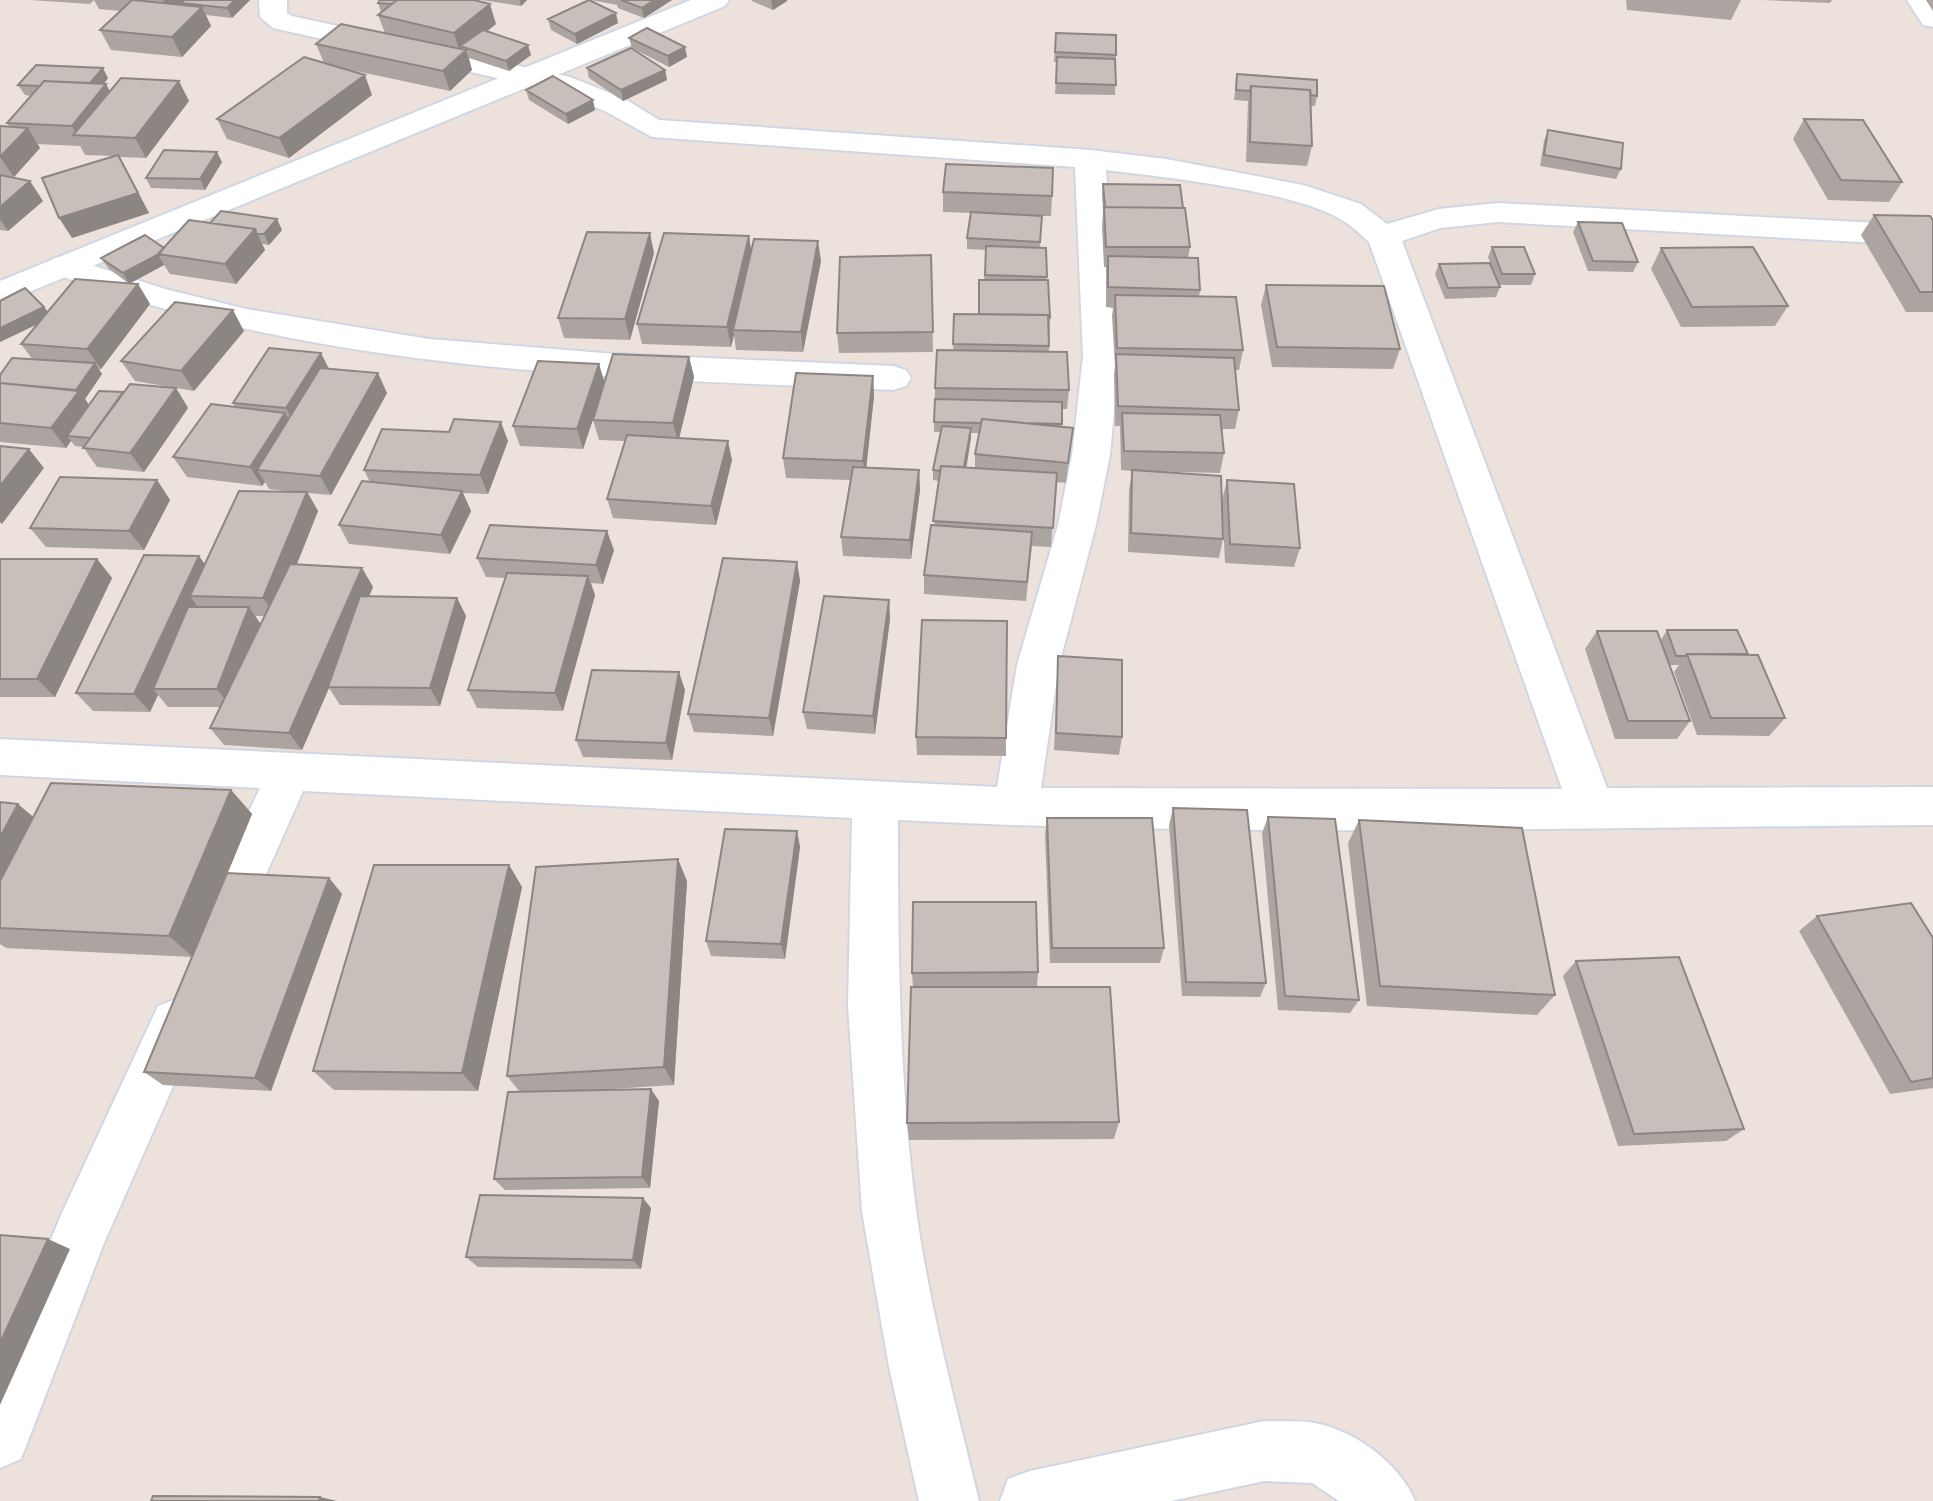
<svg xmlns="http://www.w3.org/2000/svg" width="1933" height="1501" viewBox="0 0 1933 1501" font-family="'Alegreya Sans',sans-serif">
<rect width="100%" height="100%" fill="#ede2db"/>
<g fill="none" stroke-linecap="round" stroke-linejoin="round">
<defs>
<path id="minor" d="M259 0H287V13L292 16 570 77 625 99 659 120 1090 150 1166 159 1303 185 1361 204 1387 224 1439 209 1498 203 1933 226V246L1498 222 1440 228 1402 241 1607 788 1933 787V825C1588 827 1242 838 898 820 898 951 899 1080 916 1209 929 1307 956 1405 979 1501H919L889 1367 862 1211 848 1005 852 818 303 791 236 942 219 949 202 942 195 927 260 788 0 775V739L997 787 1017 665 1058 525 1072 455 1083 356 1075 167 652 137 605 111 551 90 273 28 260 17ZM1106 170C1163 177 1294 191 1340 219 1351 225 1360 234 1369 242L1562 789 1041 788 1059 665 1096 525 1110 455 1119 356Z
M1907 0H1933V27L1923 25Z
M64 256 165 289 246 309 429 339 615 354 893 366 906 370 911 378 906 386 893 390C604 377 328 373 52 273L47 266 52 259Z
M176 999 194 1006 201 1023 104 1243 21 1459 0 1468V1364L61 1215 158 1006Z
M1264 1421C1280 1422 1298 1420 1314 1423 1355 1430 1400 1464 1415 1501H1339L1312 1483 1264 1481 1171 1501H1000L1008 1479 1030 1471Z"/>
<path id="tertiary" d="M691 0H729L725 6 0 304V281Z"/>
</defs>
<use href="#minor" stroke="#d0d7e3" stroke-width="4"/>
<use href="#tertiary" stroke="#d0d7e3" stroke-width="4"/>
<use href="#minor" fill="#fff" fill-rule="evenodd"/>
<use href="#tertiary" fill="#fff" fill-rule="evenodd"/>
</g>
<path fill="#aca4a1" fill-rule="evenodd" d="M30 0H250L232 18 206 15 211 26 182 57 111 50 100 30 120 11 99 9 94 0 90 4Z
M380 0 496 24 487 31 531 55 509 71 469 58 472 70 450 91 337 67 372 95 289 158 227 139 217 119 324 63 316 44 385 33 378 15 381 12 378 3Z
M481 0H527L521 6Z
M591 0H672L644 18 618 8 617 5Z
M752 0H787V1L773 10 752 1Z
M1626 0H1741L1731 20 1627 10Z
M1762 0H1832L1830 3Z
M1926 0H1933V11Z
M548 19 618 23 577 44 551 30Z
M1056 33 1116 55 1115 95 1055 94 1057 62H1054Z
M629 38 685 47 687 57 669 67 632 48Z
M587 68 665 70 667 80 623 101 589 78Z
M1237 74 1317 96 1315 106H1311L1312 146 1307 166 1246 162 1248 101 1234 100Z
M108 78 104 84 110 91 189 101 146 158 120 157 149 213 72 238 114 156 85 155 80 146 37 144 40 148 14 177 2 176 43 201 8 231 0 230V126L10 127 7 123 31 96 25 95 18 85Z
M526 90 595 110 568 124 529 100Z
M1804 119 1902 182 1889 202 1828 200 1793 139Z
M1548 130 1621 169 1616 179 1540 166 1544 141Z
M222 162 205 190 151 188 146 178Z
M1103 184 1190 247 1188 258 1200 290 1199 297 1243 350 1239 370H1235L1239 410 1235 429H1222L1224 453 1220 473 1138 471 1223 539 1219 558 1128 552 1129 490 1132 471 1121 470 1120 426H1115L1114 374 1115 366 1112 316 1113 308 1106 307V267H1104L1102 227 1103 211 1102 195Z
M943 192 1052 196 1051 216H1042L1040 248H1046V280L1050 317 1049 352 1069 390 1067 409H1062V427L1073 428 1066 483 1056 482 1051 547 1032 546 1026 601 924 594V575L934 526 939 481 933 480V470L941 432H934L935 388 953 351 954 314H979L984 280 986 250 967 249V238L971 213 943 212ZM971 433H980L975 454V468L966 467Z
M1874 215 1933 220V312H1906L1861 235Z
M1578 222 1638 262 1633 272 1588 271 1573 232Z
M211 223 282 230 269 245 262 244 265 250 236 284 170 274 164 265 130 283 138 284 150 304 101 369H99L102 374 85 399 89 405 123 392 176 388 188 408 144 472 97 467 83 447 75 446 71 441 66 448 0 442V374L33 360 21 344 38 324 0 342V301L44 307 48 312 128 283 108 268 101 258 164 248Z
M1492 247 1535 274 1531 285H1499L1500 287 1496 297 1445 299 1435 274 1439 264 1491 265 1488 257Z
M1661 248 1788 306 1775 326 1681 327 1651 269Z
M752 250 821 261 803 352 736 350 734 335 731 347 642 344 637 324Z
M654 253 630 340 564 338 558 318Z
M931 255 933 352 839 353 837 333Z
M1266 285 1400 349 1393 369 1272 367 1261 305Z
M244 331 194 391 135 381 121 361Z
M321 353 328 369 387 393 331 495 308 493 318 511 297 564 362 568 373 587 369 596 457 598 466 616 440 706 340 705 329 688 302 750 224 745 210 728 220 707H168L158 695 150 712 93 711 76 693 205 564 295 492 269 489 265 482 262 486 187 477 173 457 235 407 233 403ZM255 616H264L261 624Z
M689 357 694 377 679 438 732 460 716 525 613 518 607 499 625 441 599 440 593 420 596 410 583 449 520 446 513 426 605 383Z
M873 376 874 396 866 468 919 470 920 490 911 559 843 556 841 537 850 480 786 478 783 458Z
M508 441 488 494 463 493 471 511 450 554 349 544 339 525 370 482 364 470Z
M157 480 170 500 144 550 46 547 30 528Z
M1227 480 1300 548 1294 567 1225 563 1222 500Z
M614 550 603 584 591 583 595 595 563 711 477 708 468 690 505 578 486 577 477 558Z
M0 559H97L112 578 55 697H0Z
M797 562 800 581 773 736 694 732 688 714Z
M889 600 890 619 875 734 807 729 803 712Z
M1667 630 1748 654 1785 718 1769 736 1697 735 1674 672 1679 665H1669L1661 640Z
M1597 631 1690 721 1677 739H1615L1585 649Z
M1058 656 1122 737 1119 755 1054 750Z
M685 690 672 760 583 757 576 740Z
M916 737 1006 738V756L917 755Z
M231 790 252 814 218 896 329 878 342 894 271 1091 163 1085 144 1072 192 957 6 948 0 944V802L33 817Z
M1173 808 1266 983 1260 997 1182 996 1169 825Z
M1268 817 1359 1000 1350 1013 1278 1010 1262 833Z
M1047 818 1164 948 1160 963H1050L1045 835Z
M1359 820 1555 995 1537 1015 1367 1006 1348 843Z
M797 831 800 847 785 959 711 956 706 941Z
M509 865 522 887 478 1091 334 1090 313 1071Z
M687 881 674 1085 580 1091 659 1101 650 1188 505 1190 494 1179 520 1092 507 1076Z
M1817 916 1933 938V1088L1890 1094 1799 931Z
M1576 961 1744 1129 1726 1141 1618 1146 1563 976Z
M1038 972 1037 986 1119 1122 1114 1139 909 1140 907 1123 913 987 912 973Z
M651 1208 641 1269 478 1267 466 1257Z"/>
<path fill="#8c8683" d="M163 0H185L170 16Z
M235 0H250L232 18 227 8Z
M520 0H527L521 6Z
M654 0H672L644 18 642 8Z
M771 0H787V1L773 10Z
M490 4 496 24 466 48 460 46 462 52 460 53 454 33Z
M202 7 211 26 182 57 172 37Z
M616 13 618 23 577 44 575 34Z
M528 45 531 55 509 71 506 61Z
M685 47 687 57 669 67 668 56Z
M466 50 472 70 450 91 443 71Z
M103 68 108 78 92 98 86 88Z
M665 70 667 80 623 101 621 90Z
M365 75 372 95 289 158 279 138Z
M179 81 189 101 146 158 135 138Z
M106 84 117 104 77 135 72 126Z
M593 100 595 110 568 124 566 114Z
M28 128 40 148 14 177 0 157Z
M217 152 222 162 205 190 200 179Z
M118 155 149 213 72 238 59 218Z
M30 181 43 201 8 231 0 219V207Z
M277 219 282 230 269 245 264 234Z
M255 229 265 250 236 284 225 264Z
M650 233 654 253 630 340 625 319Z
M749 236 752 256 733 330 734 335 731 347 727 327Z
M818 241 821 261 803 352 801 332Z
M158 254 164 265 129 284 123 273Z
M138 284 150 304 101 369 87 349Z
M44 307 52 317 0 342V328Z
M233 310 244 331 194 391 181 371Z
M321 353 331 373 297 428 286 408Z
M689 357 694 377 678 443 673 423Z
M95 363 102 374 85 399 93 411 67 436 71 441 66 448 51 428Z
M599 364 605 384 583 449 577 429Z
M378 373 387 393 331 495 320 476Z
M873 376 874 396 865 480 863 461Z
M176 388 188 408 144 472 130 453Z
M285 413 296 432 257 470 265 482 262 486 250 467Z
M501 422 508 441 488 494 480 475Z
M971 428V438L964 483V473Z
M728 441 732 460 716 525 711 506Z
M29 449 44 468 2 524 0 522V486Z
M919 470 920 490 911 559 910 540Z
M157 480 170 500 144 550 129 531Z
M462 491 471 511 450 554 441 535Z
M307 492 318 511 276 616 263 598Z
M607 531 614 550 603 584 596 565Z
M199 556 212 574 190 596 198 607 160 689H153L158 695 150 712 134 694Z
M97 559 112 578 55 697 37 679Z
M797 562 800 581 773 736 769 718Z
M362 568 373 587 330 687H328L329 688 302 750 289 733Z
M588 576 595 595 563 711 555 693Z
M457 598 466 616 440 706 430 688Z
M889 600 890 619 875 734 873 716Z
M249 607 262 626 231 707 217 689Z
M679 672 685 690 672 760 666 743Z
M231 790 252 814 193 957 169 936Z
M18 804 37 820 0 889V837Z
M797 831 800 847 785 959 781 944Z
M678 859 687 881 674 1085 664 1067Z
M509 865 522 887 478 1091 462 1073Z
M329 878 342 894 271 1091 255 1078Z
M651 1089 659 1101 650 1188 642 1177Z
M643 1198 651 1208 641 1269 633 1260Z
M48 1239 70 1249 0 1405V1343Z
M320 1497 337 1501H319Z"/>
<path fill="#c8bfbb" stroke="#8c8683" stroke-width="2" d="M132 0H133L202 7 172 37 100 30Z
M184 0H235L227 8 181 3Z
M380 0H397L392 4 378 3Z
M397 0H474L490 4 454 33 378 15Z
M589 0 616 13 575 34 548 19Z
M621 0H654L642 8Z
M341 24 466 50 443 71 316 44Z
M647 28 685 47 668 56 629 38Z
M483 30 528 45 506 61 460 46Z
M1056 33 1116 35V55L1055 52Z
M631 48 665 70 621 90 587 68Z
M304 57 365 75 279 138 217 119Z
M1057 57 1115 59 1116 85 1056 83Z
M36 65 103 68 90 83 44 81 40 86 18 85Z
M1237 74 1317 80V96L1311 95 1310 90 1251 86 1250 91 1236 90Z
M553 76 593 100 566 114 526 90Z
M121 78 179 81 135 138 73 135Z
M44 81 106 84 72 126 7 123Z
M1251 86 1310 90 1312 146 1250 142Z
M1804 119 1863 120 1902 182 1841 180Z
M0 126 28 128 0 157Z
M1548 130 1623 143 1621 169 1544 155Z
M164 150 217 152 200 179 146 178Z
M118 155 138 193 59 218 42 178Z
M946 164 1053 168 1052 196 943 192Z
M0 175 30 181 0 207Z
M1103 184 1180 185 1183 208 1105 207Z
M1104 207 1185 208 1190 247H1106Z
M221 211 277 219 264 234H257L255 229 210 223Z
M971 212 1042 216 1040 242 967 238Z
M1874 215 1930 216 1933 220V292H1920Z
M189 220 255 229 225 264 158 254Z
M1578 222 1622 223 1638 262 1593 261Z
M587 232 650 233 625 319 558 318Z
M664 233 749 236 727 327 637 324Z
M145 235 164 248 159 254 123 273 101 258Z
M754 239 818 241 801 332 733 330Z
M986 246 1046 248 1047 277 985 275Z
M1492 247H1524L1535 274H1502Z
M1753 247 1788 306 1692 307 1661 248Z
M931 255 933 332 837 333 840 257Z
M1108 256 1198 258 1200 290 1108 287Z
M1490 263 1500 287 1448 288 1439 264Z
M75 279 138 284 87 349 21 344Z
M979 280H1048L1050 317 1048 315 979 314Z
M1266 285 1384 286 1400 349 1277 347Z
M25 288 44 307 0 328V301Z
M1115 295 1236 297 1243 350 1117 348Z
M175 302 233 310 181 371 121 361Z
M954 314 1048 315 1049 346 953 344Z
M269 348 321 353 286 408 233 403Z
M937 350 1067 352 1069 390 935 388Z
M613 354 689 357 673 423 593 420Z
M1116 354 1234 358 1239 410 1118 406Z
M12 358 95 363 76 390 0 383V375Z
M538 361 599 364 577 429 513 426Z
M320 368 378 373 320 476 257 470Z
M796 373 873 376 863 461 783 458Z
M0 383 79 391 51 428 0 423Z
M130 384 176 388 130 453 83 448Z
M99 391 123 392 90 438 67 436Z
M935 399 1062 402V424L1025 423 982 419 981 423 934 422Z
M211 404 285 413 250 467 173 457Z
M1122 413 1220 415 1224 453 1124 451Z
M454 419 501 422 480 475 364 470 382 429 449 432Z
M982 419 1073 428 1068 463 975 454Z
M942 426 971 428 964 467 941 466 940 471 933 470Z
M627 435 728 441 711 506 607 499Z
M0 446 29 449 0 486Z
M941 466 1057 473 1053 528 933 521Z
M853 467 919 470 910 540 841 537Z
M1132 470 1221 476 1223 539 1131 533Z
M60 477 157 480 129 531 30 528Z
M1227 480 1294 484 1300 548 1230 544Z
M362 481 462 491 441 535 339 525Z
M239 491 307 492 263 598 190 596Z
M490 525 607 531 596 565 477 558Z
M931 525 1032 532 1027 582 924 575Z
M144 555 199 556 134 694 76 693Z
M723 558 797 562 769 718 688 714Z
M0 559H97L37 679H0Z
M290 564 362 568 289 733 210 728Z
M507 573 588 576 555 693 468 690Z
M360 596 457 598 430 688 328 687Z
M824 596 889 600 873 716 803 712Z
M188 607H249L217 689H153Z
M922 620 1007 621 1006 738 916 737Z
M1667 630H1737L1748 654H1687L1686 656H1676Z
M1597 631H1657L1690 721H1628Z
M1687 654 1758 655 1785 718H1711Z
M1058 656 1122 660V737L1056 733Z
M592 670 679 672 666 743 576 740Z
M51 783 231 790 169 936 0 928V881Z
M0 802 18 804 0 837Z
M1173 808 1247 810 1266 983 1186 982Z
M1268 817 1335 819 1359 1000 1285 996Z
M1047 818H1152L1164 948H1052Z
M1359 820 1522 828 1555 995 1380 986Z
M725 829 797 831 781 944 706 941Z
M678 859 664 1067 507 1076 536 867Z
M374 865H509L462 1073 313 1071Z
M227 873 329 878 255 1078 144 1072Z
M913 902H1036L1038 972 912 973Z
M1911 903 1933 938V1078L1911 1082 1817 916Z
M1679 957 1744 1129 1634 1134 1576 961Z
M911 987H1110L1119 1122 907 1123Z
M651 1089 642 1177 494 1179 508 1092Z
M480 1195 643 1198 633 1260 466 1257Z
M0 1235 48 1239 0 1343Z
M153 1496 320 1497 319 1501H151Z"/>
</svg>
